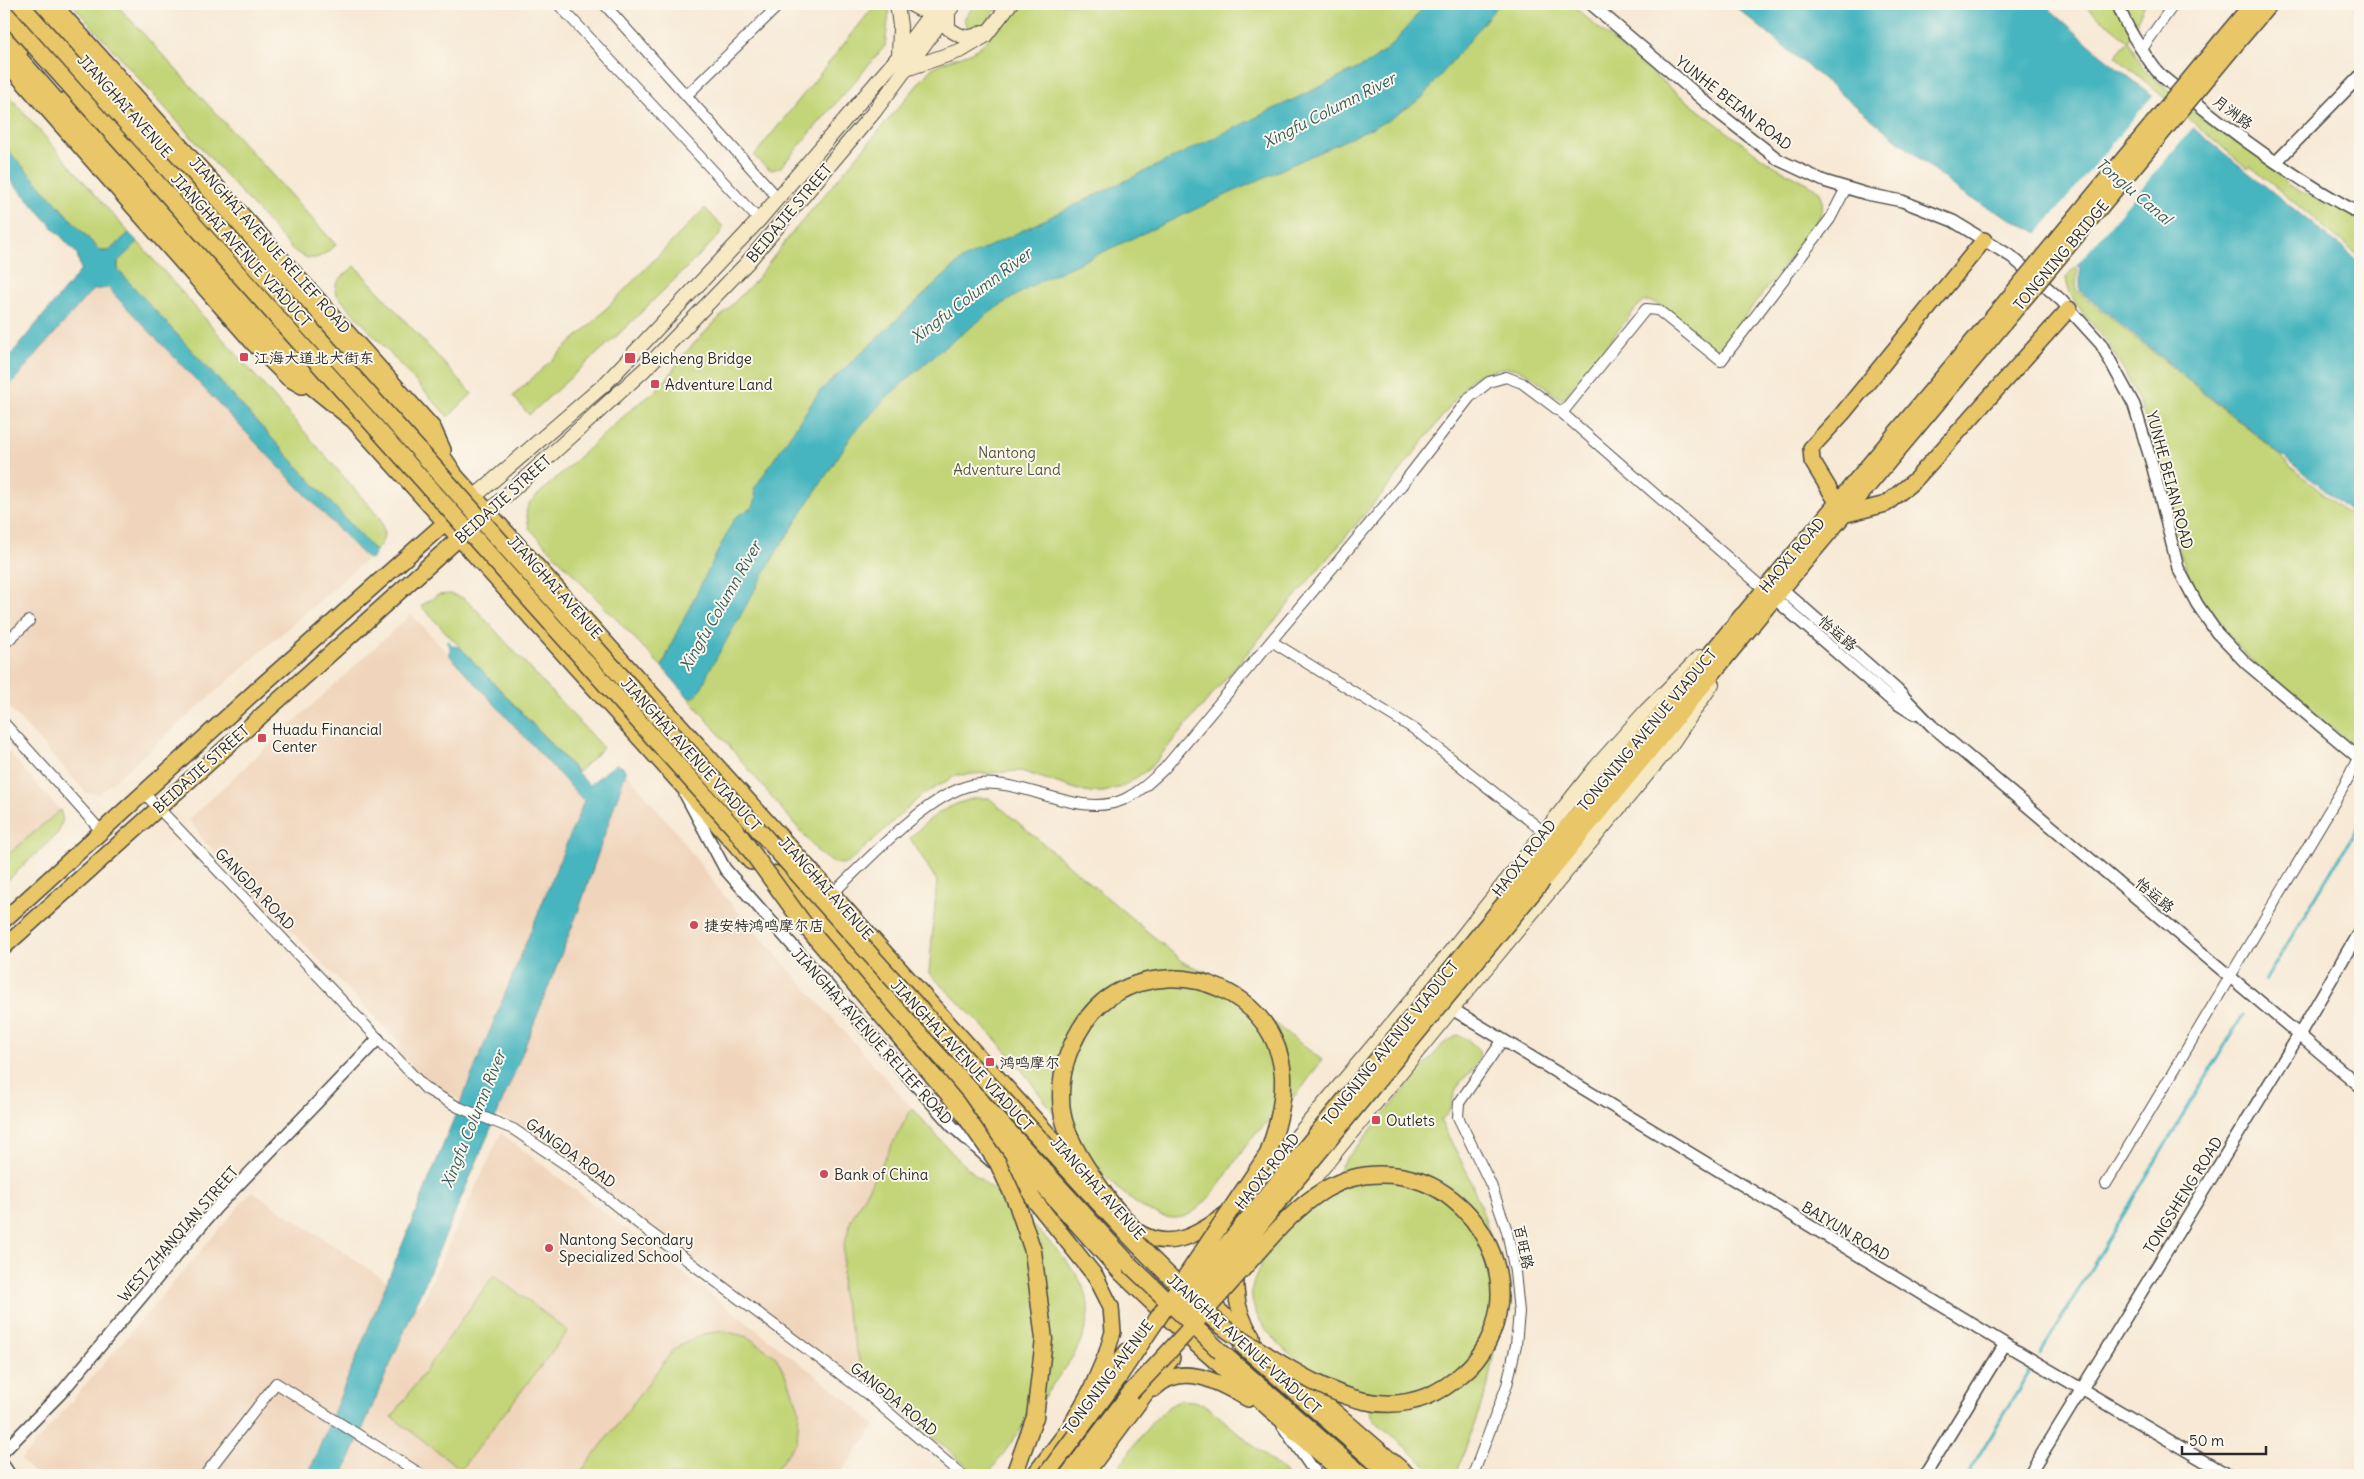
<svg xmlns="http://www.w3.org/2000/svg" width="2364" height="1479" viewBox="0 0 2364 1479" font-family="Delius,'LXGW WenKai TC',sans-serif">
<rect width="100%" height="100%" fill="#fbf7ec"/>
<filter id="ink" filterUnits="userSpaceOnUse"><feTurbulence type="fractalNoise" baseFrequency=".02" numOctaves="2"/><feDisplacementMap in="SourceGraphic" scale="10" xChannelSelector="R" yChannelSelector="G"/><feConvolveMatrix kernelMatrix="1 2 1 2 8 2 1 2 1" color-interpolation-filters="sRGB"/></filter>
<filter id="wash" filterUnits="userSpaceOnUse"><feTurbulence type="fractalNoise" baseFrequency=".0096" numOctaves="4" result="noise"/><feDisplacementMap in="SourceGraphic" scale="20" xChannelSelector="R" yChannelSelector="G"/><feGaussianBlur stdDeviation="1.12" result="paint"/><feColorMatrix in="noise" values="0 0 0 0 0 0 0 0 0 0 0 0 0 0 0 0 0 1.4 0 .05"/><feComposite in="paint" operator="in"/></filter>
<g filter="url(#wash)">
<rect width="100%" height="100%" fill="#f7e9d5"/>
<path fill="#f0d5bc" d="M100 288H108L116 293 367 559 99 794 86 793 4 702V392L85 298 93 290Z
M411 614 584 801 461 1101 430 1084 396 1049 401 1044 204 841 189 819Z
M4 747 60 810 4 858Z
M626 772 676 832 720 891 912 1108 851 1220 844 1246 841 1291 850 1328 860 1363 870 1382 883 1395 793 1336 673 1245 560 1156 519 1126 497 1115 579 909Z
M501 1133 845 1398 875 1426 839 1475H35L21 1460 252 1191 421 1304Z"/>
<path fill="#c3d578" stroke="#778052" d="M72 4H116L336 245C318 260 311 264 291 248Z
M876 4H890L885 46 781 167 772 170 766 167 754 156Z
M975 4H1001L986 23 972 29 967 27 964 19Z
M1014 4H1571C1634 60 1700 113 1768 162 1779 170 1815 184 1820 193 1825 201 1821 210 1819 219L1718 352 1661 306 1653 302 1645 301 1637 307 1562 400C1526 373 1518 355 1471 379L1392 482 1150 768 1124 786 1104 792H1085L1021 771 957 775 922 795 848 863C834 866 828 860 818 852L688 697 697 696 708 671 675 637 662 667 529 528 526 511 530 502 636 405C655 394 671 377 680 358L755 281 792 233 931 69C944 60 959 58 972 52 990 43 1002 19 1014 4Z
M2083 4H2145L2128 41 2144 69 2159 82 2203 120 2263 160 2290 187 2360 218V257L2250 166 2247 168 2115 56 2128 41Z
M4 90 129 233 109 251H100L4 146Z
M705 208 723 227 720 235 621 332 529 415 513 396 590 325Z
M138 242 379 517C385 531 387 540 375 551L118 270V261Z
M355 266 472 394 448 417 336 294C332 281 346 274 355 266Z
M2075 267 2077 269 2076 290 2279 454 2291 467 2360 524V751C2305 704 2223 650 2192 583 2171 536 2161 476 2148 426 2141 406 2133 387 2123 369 2117 358 2110 346 2102 336 2089 318 2068 301 2066 277Z
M450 594 463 598 473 606 603 748 578 772 421 606 438 595Z
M975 798H989L1186 964 1207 972 1322 1060C1315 1069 1309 1079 1302 1088 1285 1107 1265 1122 1249 1142 1232 1163 1209 1210 1182 1217 1124 1231 1042 1091 1009 1054 984 1026 956 1000 929 973L937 881 910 838C933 815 943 807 975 798Z
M60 810 63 819 58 833 4 884V858Z
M1457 1035C1464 1037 1468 1040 1474 1045 1491 1059 1465 1074 1458 1086 1450 1099 1454 1112 1440 1120L1469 1176 1484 1216 1491 1240 1500 1318 1487 1389 1458 1469 1455 1475H1437L1374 1420 1369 1408C1334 1385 1246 1338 1252 1289 1256 1265 1274 1245 1288 1227 1306 1207 1331 1189 1342 1164L1443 1044Z
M912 1108C931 1128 948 1151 969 1169 1000 1196 1074 1255 1086 1294 1092 1316 1084 1336 1074 1355L988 1475H977L870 1382 860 1363 841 1291 844 1246 851 1220Z
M494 1275 568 1331 461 1469 392 1417Z
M724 1331 748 1337 776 1357 789 1382 799 1409 797 1441 772 1475H579L674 1349 703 1334Z
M1180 1400 1195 1401 1208 1407 1288 1475H1113C1132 1450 1151 1415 1180 1400Z"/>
<path fill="#46b5bf" stroke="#387075" d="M1426 4H1499L1422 98 1389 120 1040 281 996 308 941 350 887 397 853 434 777 551 709 671 700 691 693 698 688 697 662 667 675 636 733 521 737 516 753 507 756 498 754 489 819 392 961 260 1369 63 1393 44Z
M1732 4H2044L2099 53 2360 262V519L2080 291V268L2035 231 1964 195Z
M4 146 100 251H109L129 233 138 242 118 261V270L375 551 372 558 367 559 108 288 93 290 85 298 4 392V363L81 270 77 254 4 173Z
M450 645 461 648 589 785 616 764 623 767 626 772 579 909 514 1074 343 1475H308L584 801 450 656Z"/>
<path fill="#f7e9d5" d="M2154 94 2194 126 2075 267 2036 235Z"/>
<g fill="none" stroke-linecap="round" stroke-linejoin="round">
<path stroke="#46b5bf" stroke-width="3" d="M448 642 453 648
M2265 981 2360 823
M2040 1354 2243 1015
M1967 1475 2030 1371"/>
</g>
</g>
<g filter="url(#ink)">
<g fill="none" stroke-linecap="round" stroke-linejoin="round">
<defs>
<path id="minor" d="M558 4 759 220
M604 4 778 198
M2142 49 2174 4
M686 96 780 4
M1562 413 1646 309 1658 310 1721 361 1830 219 1846 188
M1271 641 1414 729 1544 832
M4 644 29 621
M4 723 102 832
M144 793 426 1089 458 1107 513 1129 565 1164 644 1228 867 1394 962 1475
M832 894C866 862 928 794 972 785 1022 775 1078 821 1125 799 1140 792 1152 780 1164 769L1401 486 1470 397 1489 382 1506 377 1522 383 1562 413 1764 589
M2106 1184 2344 786 2358 758
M205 1475 276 1383 422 1475
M1473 1475 1507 1385 1516 1345 1519 1312 1515 1272 1507 1231 1491 1185 1458 1117 1459 1103 1502 1041"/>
<path id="tertiary" d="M1591 4 1715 110 1779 160 1824 181 1867 194 1902 201 1953 221 2012 257 2061 300 2101 344 2134 405 2152 464 2178 568 2197 604 2217 633 2246 663 2360 759
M2118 4C2124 24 2143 53 2156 70 2166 82 2182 91 2194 101 2246 143 2301 182 2360 214
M2276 162 2360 76
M1782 589 1897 690 1932 726 2360 1086
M1774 598 1890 699 1914 714
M685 794 725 869 952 1126 992 1162
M1452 1009 2005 1344 2228 1475
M1283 1426 1317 1475
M4 1451 61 1393 216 1208 378 1039
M4 1466 10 1475
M1925 1475 2005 1344
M2029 1475 2299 1035 2360 930"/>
<path id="secondary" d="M897 4 900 26 899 56
M910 4 919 9 938 4
M948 12V28C960 37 969 41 983 32
M909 68 962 50 985 36 1010 4
M474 497 605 384 759 220 899 56 938 4
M488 512 644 370 747 263 874 112 954 4
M1251 1191 1420 990 1596 767 1646 711 1700 657
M1285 1214 1452 1009 1668 749 1712 684"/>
<path id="primary" d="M53 4 433 428 443 450
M4 30 21 49
M2221 41 2252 4
M2232 49 2270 4
M4 60 255 345 288 378 302 386
M66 100 328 392
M343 409 751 862
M444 463 1086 1176
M1837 502 1812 461 1811 448 1843 413 1984 240
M1843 515 1886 504 1915 480 2069 309
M1742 616 1977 336
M1752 625 1986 345
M4 920 260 687 474 497
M4 947 488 512
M947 1080 1120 1272 1188 1337 1344 1475
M1008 1159 1034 1200 1096 1277 1111 1307 1113 1332 1106 1355 1091 1390 1070 1427
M1107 1198 1147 1243
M1138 1232C1170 1252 1199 1234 1226 1214
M1236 1275C1235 1298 1239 1316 1252 1336
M1203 1296 1253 1341
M1291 1374 1408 1475
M1154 1389C1182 1360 1220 1383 1248 1399
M1096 1392 1127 1351
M1034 1475 1075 1421
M1085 1475 1172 1358"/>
<path id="trunk" d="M42 4 427 434 453 472
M4 41 293 371 351 418
M1531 871 1742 616
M775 874 1129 1264
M1543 880 1752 625
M1242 1345 1390 1475
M1221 1352 1362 1475
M1068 1475 1131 1392"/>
</defs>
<use href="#minor" stroke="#4a4844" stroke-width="12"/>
<use href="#tertiary" stroke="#4a4844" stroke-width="14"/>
<use href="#secondary" stroke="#4a4844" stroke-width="16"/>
<use href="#primary" stroke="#4a4844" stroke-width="18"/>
<use href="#trunk" stroke="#4a4844" stroke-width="19"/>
<use href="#minor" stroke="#fff" stroke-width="10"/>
<use href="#tertiary" stroke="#fff" stroke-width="11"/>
<use href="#secondary" stroke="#f6e9c3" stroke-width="14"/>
<use href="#primary" stroke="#e9c769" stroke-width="15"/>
<use href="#trunk" stroke="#e9c769" stroke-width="16"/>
<defs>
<path id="primary-bridge" d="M1977 336 2221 41
M1986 345 2232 49"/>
<path id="trunk-bridge" d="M20 4C271 284 522 564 772 845 864 949 958 1051 1053 1153 1095 1199 1137 1246 1183 1289 1195 1302 1208 1315 1222 1326 1235 1337 1252 1345 1267 1355 1330 1394 1397 1432 1462 1374 1483 1357 1496 1331 1499 1304 1503 1264 1483 1223 1452 1199 1417 1171 1365 1166 1326 1189 1292 1209 1265 1244 1239 1273 1204 1313 1168 1354 1131 1392
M4 12 735 829 804 924 957 1104 998 1163 1017 1204 1033 1251 1044 1339 1035 1417 1014 1475
M1129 1264 1221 1352
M1180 1302 1531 871
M1192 1310 1285 1193 1543 880
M1113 1385 1268 1154C1277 1128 1284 1103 1283 1076 1277 994 1182 954 1114 994 1095 1005 1081 1025 1072 1045 1061 1068 1057 1102 1066 1127 1076 1156 1097 1182 1114 1208
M1046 1475 1119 1377"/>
</defs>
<use href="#primary-bridge" stroke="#4a4844" stroke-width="18" stroke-linecap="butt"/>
<use href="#trunk-bridge" stroke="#4a4844" stroke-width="19" stroke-linecap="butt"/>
<use href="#primary-bridge" stroke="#e9c769" stroke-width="15"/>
<use href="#trunk-bridge" stroke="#e9c769" stroke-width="16"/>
</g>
</g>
<g fill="#d1495b" stroke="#fbf7ec" stroke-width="2">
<rect x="239" y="352" width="10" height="10" rx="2.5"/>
<rect x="624" y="352" width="12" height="12" rx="2.5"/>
<rect x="650" y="379" width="10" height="10" rx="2.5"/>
<rect x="257" y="733" width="10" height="10" rx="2.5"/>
<circle cx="694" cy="925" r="5"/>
<rect x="985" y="1057" width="10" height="10" rx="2.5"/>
<rect x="1371" y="1115" width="10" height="10" rx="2.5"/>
<circle cx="824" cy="1174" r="5"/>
<circle cx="549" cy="1248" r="5"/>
</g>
<g text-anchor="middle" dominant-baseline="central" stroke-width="4" stroke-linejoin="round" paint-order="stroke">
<g font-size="15" fill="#2b2b2b" stroke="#fbf7ec">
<text transform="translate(1734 103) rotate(38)">YUNHE BEIAN ROAD</text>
<text transform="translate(125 106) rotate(48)">JIANGHAI AVENUE</text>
<text transform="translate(2233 112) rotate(37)">月洲路</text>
<text transform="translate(789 213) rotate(-50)">BEIDAJIE STREET</text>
<text transform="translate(270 245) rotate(48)">JIANGHAI AVENUE RELIEF ROAD</text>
<text transform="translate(241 250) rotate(48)">JIANGHAI AVENUE VIADUCT</text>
<text transform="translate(2061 255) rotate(-50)">TONGNING BRIDGE</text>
<text transform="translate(2170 480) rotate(75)">YUNHE BEIAN ROAD</text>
<text transform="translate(503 499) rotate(-42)">BEIDAJIE STREET</text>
<text transform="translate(1792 555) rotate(-50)">HAOXI ROAD</text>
<text transform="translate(555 587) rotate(48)">JIANGHAI AVENUE</text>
<text transform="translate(1838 633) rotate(41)">怡运路</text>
<text transform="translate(1647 730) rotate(-50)">TONGNING AVENUE VIADUCT</text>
<text transform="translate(691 754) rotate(48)">JIANGHAI AVENUE VIADUCT</text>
<text transform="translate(201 769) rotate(-42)">BEIDAJIE STREET</text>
<text transform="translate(1524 858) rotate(-52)">HAOXI ROAD</text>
<text transform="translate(826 888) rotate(48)">JIANGHAI AVENUE</text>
<text transform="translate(255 889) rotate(46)">GANGDA ROAD</text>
<text transform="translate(2155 895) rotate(40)">怡运路</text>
<text transform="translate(872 1036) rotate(48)">JIANGHAI AVENUE RELIEF ROAD</text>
<text transform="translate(1390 1043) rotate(-51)">TONGNING AVENUE VIADUCT</text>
<text transform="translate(962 1055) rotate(47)">JIANGHAI AVENUE VIADUCT</text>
<text transform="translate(571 1153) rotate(36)">GANGDA ROAD</text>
<text transform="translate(1267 1171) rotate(-51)">HAOXI ROAD</text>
<text transform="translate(1098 1188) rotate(48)">JIANGHAI AVENUE</text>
<text transform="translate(2183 1195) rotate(-58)">TONGSHENG ROAD</text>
<text transform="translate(1846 1231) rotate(31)">BAIYUN ROAD</text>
<text transform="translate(178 1234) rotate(-49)">WEST ZHANQIAN STREET</text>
<text transform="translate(1524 1247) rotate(78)">百旺路</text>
<text transform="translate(1244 1344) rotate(42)">JIANGHAI AVENUE VIADUCT</text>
<text transform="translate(1108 1377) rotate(-53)">TONGNING AVENUE</text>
<text transform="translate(894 1399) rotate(39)">GANGDA ROAD</text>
</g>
<g font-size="15" fill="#2b2b2b" stroke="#fbf7ec" text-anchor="start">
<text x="254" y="357">江海大道北大街东</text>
<text x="641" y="358">Beicheng Bridge</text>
<text x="665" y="384">Adventure Land</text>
<text x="272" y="729">Huadu Financial<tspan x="272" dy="17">Center</tspan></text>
<text x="704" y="925">捷安特鸿鸣摩尔店</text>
<text x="1000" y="1062">鸿鸣摩尔</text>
<text x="1386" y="1120">Outlets</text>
<text x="834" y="1174">Bank of China</text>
<text x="559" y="1239">Nantong Secondary<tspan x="559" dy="17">Specialized School</tspan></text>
</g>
<g font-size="15" fill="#51563e" stroke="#fbf7ec">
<text x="1007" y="452">Nantong<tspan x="1007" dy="17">Adventure Land</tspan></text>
</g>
<g font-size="16" font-style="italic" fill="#345b5f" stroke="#fbf7ec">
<text transform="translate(1329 110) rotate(-27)">Xingfu Column River</text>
<text transform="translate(2134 191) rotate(40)">Tonglu Canal</text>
<text transform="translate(971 295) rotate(-37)">Xingfu Column River</text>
<text transform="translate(720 606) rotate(-60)">Xingfu Column River</text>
<text transform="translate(473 1119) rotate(-68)">Xingfu Column River</text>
</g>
</g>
<rect width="2364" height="1479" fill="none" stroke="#fbf7ec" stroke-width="20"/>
<path d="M2182 1446v8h84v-8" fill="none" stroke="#2b2b2b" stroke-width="2.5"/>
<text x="2189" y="1446" font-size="15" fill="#2b2b2b" stroke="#fbf7ec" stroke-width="4" paint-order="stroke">50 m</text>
</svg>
